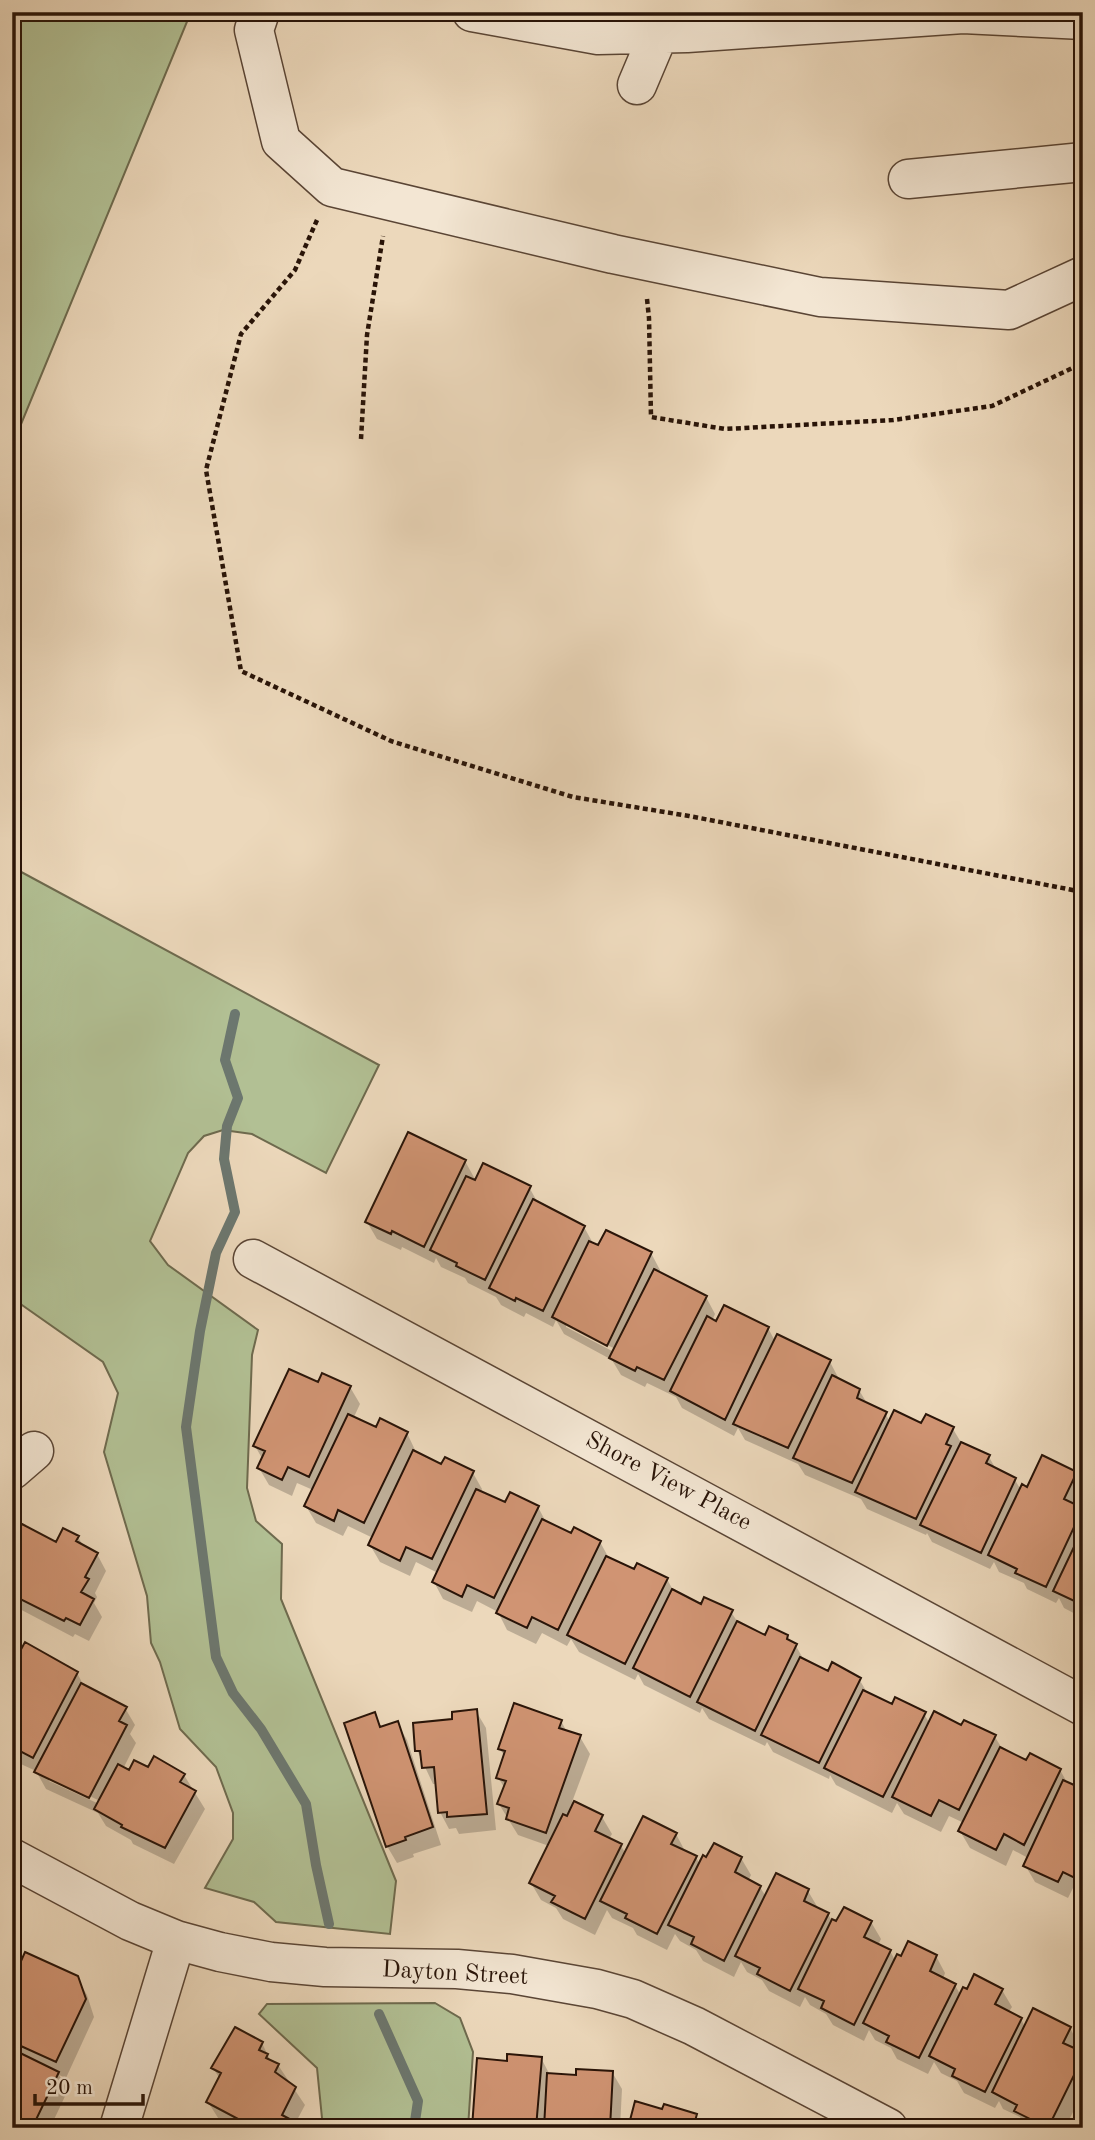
<svg xmlns="http://www.w3.org/2000/svg" width="1095" height="2140" viewBox="0 0 1095 2140" font-family="'Old Standard TT',serif">
<rect width="100%" height="100%" fill="#ecd8bb"/>
<filter id="stains"><feTurbulence type="fractalNoise" baseFrequency=".00286" numOctaves="4"/><feColorMatrix values="0 0 0 0 .2 0 0 0 0 .09 0 0 0 0 .02 0 0 0 .5 -.17"/></filter>
<radialGradient id="worn" r=".72"><stop offset=".6" stop-color="#630" stop-opacity="0"/><stop offset="1" stop-color="#630" stop-opacity=".3"/></radialGradient>
<path fill="#b2c094" stroke="#6e6a4e" stroke-width="2" d="M12 12H191L12 446Z
M12 867 379 1065 326 1173 252 1134 223 1130 204 1136 188 1153 150 1241 168 1265 258 1330 252 1355 247 1488 256 1521 282 1544 281 1599 396 1881 390 1934 276 1922 254 1902 205 1888 233 1839V1813L216 1767 180 1729 160 1662 151 1643 147 1596 104 1452 118 1393 103 1362 12 1298Z
M435 2003 460 2018 473 2052 468 2128H323L317 2068 259 2014 267 2004Z"/>
<path fill="#0003" fill-rule="evenodd" d="M465 1161 476 1181 529 1187 539 1205 584 1227 594 1245 651 1253 660 1270 659 1273 706 1297 715 1314 712 1321 768 1328 775 1341 830 1362 839 1379 859 1390 868 1405 885 1413 890 1422 922 1425 926 1416 953 1429 962 1444 989 1457 997 1471 1015 1480 1021 1490 1076 1474 1083 1485V1497L1078 1507 1083 1510V1618L1064 1608 1059 1598 1056 1603 1027 1589 1024 1583 999 1572 994 1562 990 1569 932 1542 927 1533 926 1535 867 1509 861 1499 805 1475 798 1464 745 1440 738 1428 734 1436 682 1408 676 1397 647 1383 645 1387 621 1375 612 1360 564 1334 556 1320 553 1327 526 1313 524 1317 501 1305 496 1297 468 1283 465 1278 441 1267 436 1258 434 1263 402 1247 401 1250 377 1239 367 1222ZM566 1323 615 1349 614 1352 566 1327Z
M319 1384 350 1387 360 1404 354 1417 377 1430 407 1433 416 1452 442 1466 473 1473 482 1489 481 1492 506 1505 538 1507 547 1524 572 1536 600 1542 610 1560 634 1572 667 1579 674 1592 701 1606 731 1612 739 1624 765 1638 787 1637 791 1643 796 1646 805 1662 828 1673 859 1679 868 1694 893 1706 924 1714 930 1724 962 1727 995 1737 1003 1750 1027 1762 1060 1770 1068 1784 1083 1791V1893L1073 1888 1068 1898 1035 1882 1025 1865 1028 1858 1013 1850 1006 1866 970 1848 960 1831 964 1823 949 1816 941 1832 904 1814 897 1803 892 1813 836 1785 830 1775 829 1779 773 1752 767 1742 765 1746 709 1719 702 1708 700 1713 644 1685 638 1674 635 1680 579 1652 571 1639 567 1646 542 1633 536 1644 507 1630 498 1612 477 1601 472 1612 443 1599 434 1582 438 1573 416 1562 410 1576 380 1562 370 1545 373 1538 348 1526 343 1536 316 1523 306 1506 313 1490 297 1483 292 1496 269 1485 259 1468 263 1460 255 1446Z
M78 1537 84 1547 97 1554 106 1571 95 1593 97 1597 94 1603 102 1617 89 1641 75 1634 73 1637 12 1605V1546L57 1545Z
M12 1634 17 1636 24 1648 77 1673 84 1686 125 1708 135 1725 130 1734 136 1743 123 1769 129 1773 148 1770 184 1775 205 1809 174 1864 133 1844 131 1840 106 1826 98 1813 46 1789 36 1771 12 1760ZM49 1777 98 1800 97 1803 49 1781Z
M476 1711 486 1728 496 1830 459 1834 456 1828 449 1829 440 1812 437 1784H433L417 1750 454 1720Z
M374 1714 382 1728 397 1723 407 1740 441 1845 413 1854 414 1857 397 1863 387 1846Z
M561 1721 567 1732 580 1737 590 1754 572 1802 602 1817 612 1834 609 1839 621 1846 626 1854 676 1834 685 1851 696 1857 700 1865 741 1858 751 1875 748 1881 760 1887 766 1897 808 1891 818 1908 828 1914 832 1921 871 1922 881 1939 878 1945 890 1951 895 1960 936 1956 945 1973 943 1979 955 1985 961 1996 1002 1990 1012 2007 1008 2013 1021 2019 1025 2027 1070 2028 1079 2045 1076 2051 1083 2054V2092L1065 2128H1026L1020 2117 1003 2109 999 2101 995 2108 964 2093 957 2081 941 2073 934 2062 928 2074 897 2059 891 2048 875 2040 869 2030 864 2041 833 2025 826 2014 810 2005 805 1997 800 2007 769 1991 762 1980 747 1972 741 1962 734 1977 703 1961 696 1950 680 1941 675 1934 667 1950 637 1935 633 1928 612 1918 607 1910 595 1935 563 1919 556 1908 541 1900 531 1883 549 1846 518 1835 499 1804 505 1789 498 1777 505 1757 500 1749Z
M26 1954 77 1978 87 1995 94 2017 66 2078 59 2075 68 2090 50 2128H12V1989Z
M262 2043 271 2062 278 2065 305 2105 295 2124 301 2128H217L220 2121 208 2102 220 2079 213 2068Z
M541 2058 550 2075 577 2077 612 2072 622 2089 620 2128H474L509 2063Z
M664 2112 696 2116 703 2128H630Z"/>
<g fill="none" stroke-linecap="round" stroke-linejoin="round">
<path stroke="#6c776f" stroke-width="10" d="M235 1014 225 1060 238 1098 227 1126 224 1159 235 1212 216 1253 200 1331 186 1427 216 1657 233 1693 261 1729 306 1804 316 1865 329 1924
M379 2014 418 2101 414 2128"/>
</g>
<path fill="#d09473" stroke="#291408" stroke-width="2" d="M408 1132 466 1160 424 1247 392 1231 391 1234 365 1222Z
M483 1163 531 1186 485 1280 456 1266 457 1263 430 1250 466 1176 475 1180Z
M533 1199 585 1226 543 1311 516 1298 515 1301 489 1288Z
M606 1230 652 1252 607 1346 552 1317 589 1241 598 1245Z
M654 1269 707 1296 664 1380 637 1367 635 1371 609 1358Z
M724 1305 769 1327 725 1420 670 1391 707 1316 716 1321Z
M777 1334 831 1360 788 1448 733 1424Z
M289 1369 318 1382 322 1373 351 1386 309 1477 288 1467 282 1480 257 1468 265 1451 253 1446Z
M832 1375 860 1389 857 1398 887 1412 852 1483 793 1458Z
M894 1410 921 1423 926 1414 954 1427 946 1444 951 1446 916 1519 855 1492Z
M348 1414 376 1427 380 1418 408 1432 364 1523 338 1510 334 1521 304 1506Z
M961 1442 990 1455 986 1463 1016 1478 981 1553 920 1525Z
M413 1450 441 1464 445 1457 474 1471 432 1559 406 1547 400 1561 368 1545Z
M1042 1455 1077 1472 1064 1499 1083 1508 1046 1587 1015 1573 1017 1569 988 1555 1022 1484 1027 1487Z
M476 1489 505 1502 510 1492 539 1506 494 1598 467 1585 462 1597 432 1582Z
M542 1519 571 1533 574 1527 601 1541 558 1630 532 1617 527 1628 496 1613Z
M22 1524 56 1542 63 1528 79 1536 76 1541 98 1553 85 1577 89 1579 81 1592 94 1599 80 1625 66 1618 64 1621 12 1595V1542Z
M1083 1528V1609L1080 1607 1081 1604 1053 1591Z
M606 1556 634 1569 637 1563 668 1578 625 1664 567 1635Z
M672 1589 701 1604 704 1597 733 1610 690 1697 633 1668Z
M737 1621 765 1635 769 1626 788 1635 787 1639 797 1644 755 1731 697 1702Z
M25 1642 78 1672 33 1758 12 1747V1666Z
M800 1657 828 1671 832 1662 861 1678 819 1763 761 1735Z
M81 1683 127 1707 119 1721 127 1725 89 1798 34 1772Z
M863 1690 892 1704 895 1697 926 1712 883 1797 824 1768Z
M514 1703 562 1720 559 1728 581 1735 546 1833 506 1819 509 1808 497 1804 506 1781 496 1778 505 1751 498 1749Z
M477 1709 487 1814 447 1817V1812L438 1813 434 1767 422 1768 420 1751H415L413 1723 452 1719V1712Z
M934 1711 961 1725 964 1720 996 1735 959 1810 939 1800 931 1816 892 1797Z
M375 1712 380 1727 398 1721 433 1827 405 1837 406 1840 386 1847 344 1723Z
M1000 1747 1026 1760 1030 1753 1061 1769 1024 1845 1004 1834 996 1850 958 1831Z
M154 1756 185 1774 180 1782 196 1791 165 1848 121 1827 122 1825 94 1809 118 1764 129 1770 134 1760 148 1767Z
M1063 1780 1083 1789V1882L1063 1872 1058 1882 1023 1866Z
M574 1801 603 1815 595 1831 622 1844 585 1919 551 1902 555 1896 529 1883 563 1814 567 1816Z
M643 1816 677 1833 671 1844 697 1856 657 1934 625 1918 627 1914 600 1901Z
M714 1843 742 1857 735 1872 761 1886 724 1961 691 1944 694 1937 668 1925 703 1855 706 1857Z
M776 1873 809 1889 804 1901 829 1913 790 1991 757 1974 760 1968 735 1956Z
M844 1907 872 1921 864 1937 891 1950 854 2025 821 2008 824 2001 798 1989 832 1919 836 1921Z
M908 1941 937 1955 930 1971 956 1984 919 2058 886 2042 889 2036 863 2023 897 1954 901 1956Z
M25 1952 78 1976 86 1999 56 2062 12 2042V1987L16 1980 13 1979Z
M974 1974 1003 1989 995 2004 1022 2018 985 2092 952 2076 955 2069 929 2056 963 1987 967 1989Z
M1033 2008 1071 2027 1063 2043 1083 2052V2057L1048 2128 1014 2111 1017 2105 992 2092Z
M235 2027 263 2042 259 2050 268 2054 266 2058 279 2064 275 2072 296 2087 282 2115 301 2125 300 2128H255L206 2102 221 2073 211 2068Z
M12 2049 59 2072 32 2128H12Z
M507 2054 542 2057 536 2128H472L477 2058 507 2061Z
M576 2069 613 2071 610 2128H544L547 2073 576 2075Z
M635 2101 662 2109 664 2104 697 2114 693 2128H628Z
M218 2120 233 2128H215Z"/>
<g fill="none" stroke-linecap="round" stroke-linejoin="round">
<defs>
<path id="minor" d="M260 12 254 30 281 141 332 187 613 254 820 297 1009 310 1083 276
M472 12 598 35 687 33 963 14 1083 20
M637 85 659 33
M908 179 1083 162
M253 1259 1083 1706
M12 1470 34 1451
M12 1858 130 1921 176 1940 220 1952 271 1962 325 1967 457 1969 512 1974 597 1989 633 1999 694 2026 888 2128
M119 2128 176 1940"/>
</defs>
<use href="#minor" stroke="#5a4535" stroke-width="41"/>
<path stroke="#291408" stroke-width="4.5" stroke-dasharray="5 3.5" stroke-linecap="butt" d="M317 220 295 270 241 334 206 470 241 671 391 741 573 797 689 816 1083 892
M647 299 649 318 651 417 725 429 893 420 992 406 1083 363
M361 439 367 335 383 236"/>
<use href="#minor" stroke="#f3e6d3" stroke-width="38"/>
</g>
<g text-anchor="middle" dominant-baseline="central" stroke-width="5" stroke-linejoin="round" paint-order="stroke">
<g font-size="24" fill="#291408" stroke="#f3e6d3">
<text transform="translate(668 1482) rotate(28)">Shore View Place</text>
<text transform="translate(455 1974) rotate(3)">Dayton Street</text>
</g>
</g>
<rect width="1095" height="2140" fill="none" stroke="#ecd8bb" stroke-width="42"/>
<rect x="14" y="14" width="1067" height="2112" fill="none" stroke="#291408" stroke-width="3.5"/>
<rect x="21" y="21" width="1053" height="2098" fill="none" stroke="#291408" stroke-width="2"/>
<path d="M35 2094v10h108v-10" fill="none" stroke="#291408" stroke-width="3.5"/>
<text x="46" y="2094" font-size="21" fill="#291408" stroke="#f3e6d3" stroke-width="5" paint-order="stroke">20 m</text>
<rect width="100%" height="100%" filter="url(#stains)"/>
<rect width="100%" height="100%" fill="url(#worn)"/>
</svg>
